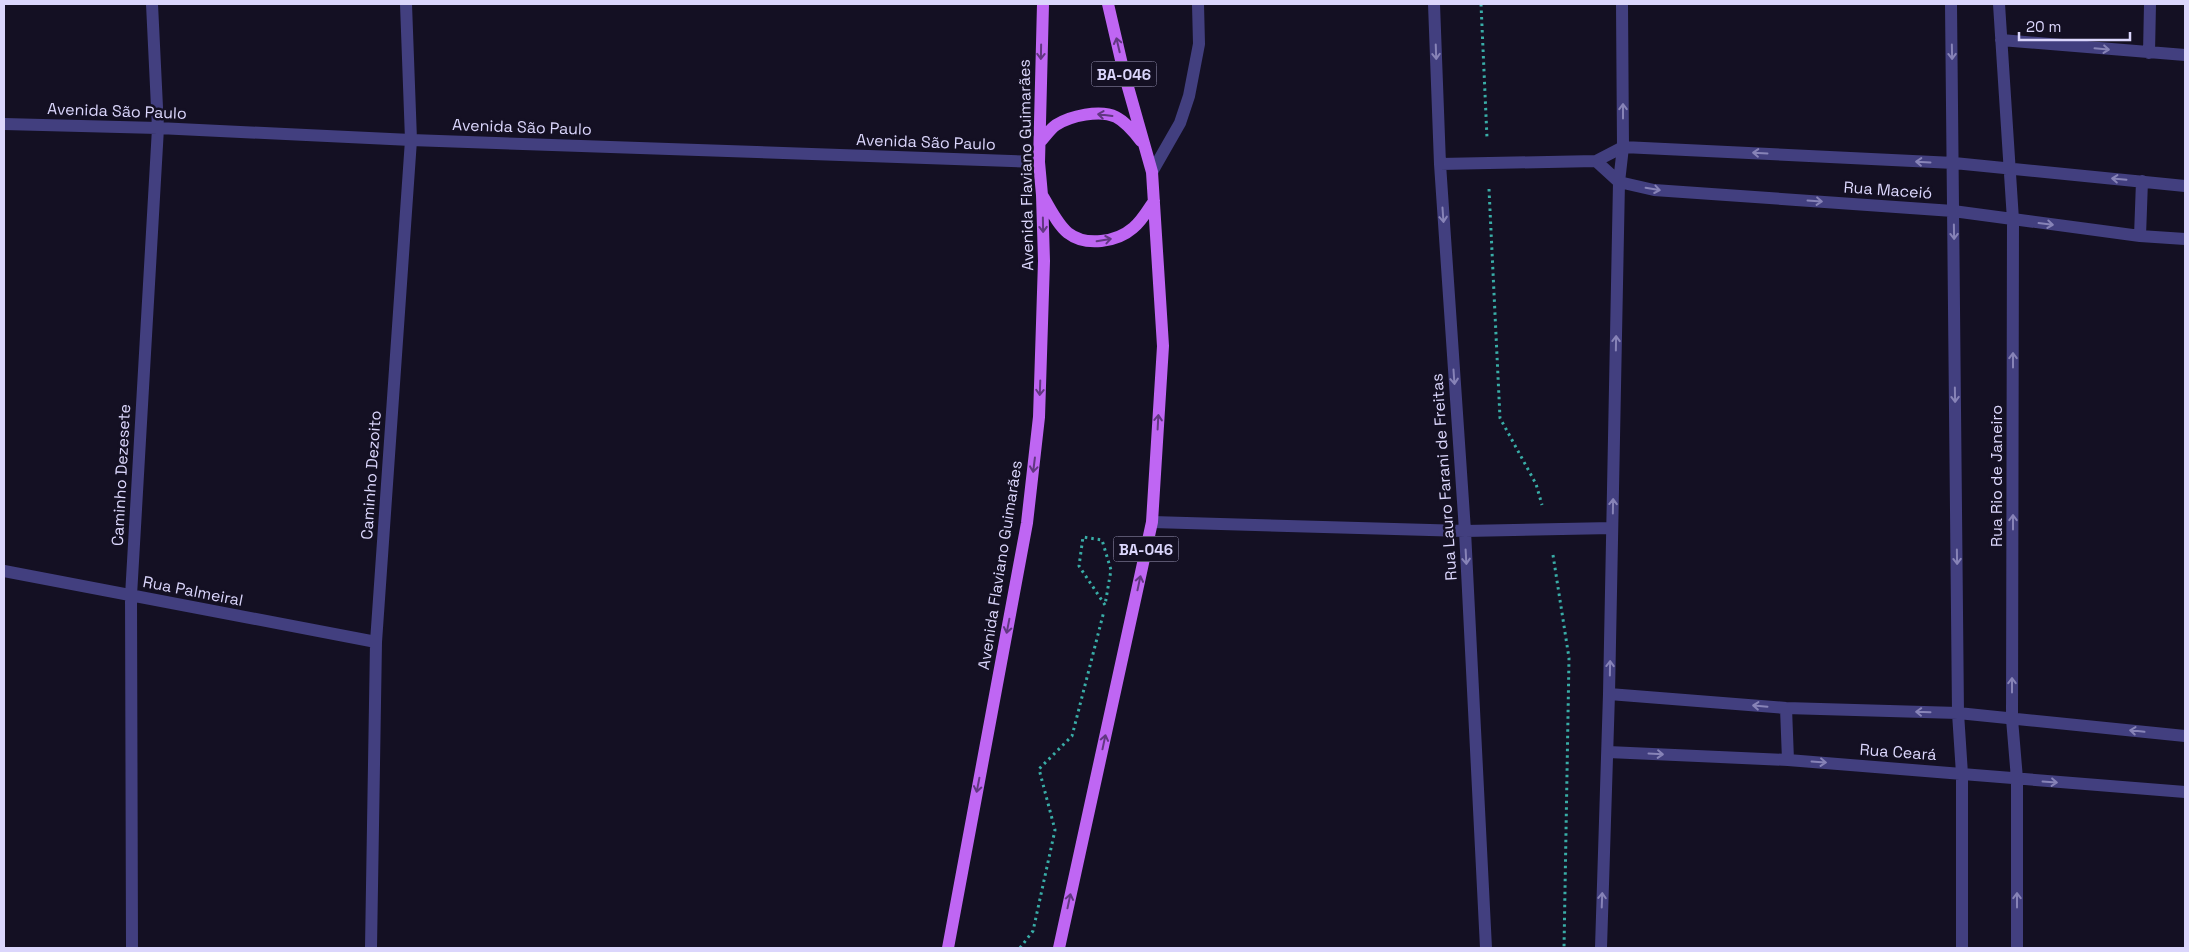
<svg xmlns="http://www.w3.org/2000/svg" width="2189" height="952" viewBox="0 0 2189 952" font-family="'Space Grotesk',sans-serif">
<rect width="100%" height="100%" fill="#141023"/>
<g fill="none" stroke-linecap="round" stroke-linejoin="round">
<path stroke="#39ada7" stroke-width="3" stroke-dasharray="2.5 4" stroke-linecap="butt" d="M1481 4 1487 138
M1489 189 1500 418 1536 484 1542 505
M1553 555 1569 658 1564 948
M1105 605 1079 566 1083 537 1102 540 1111 570 1105 605
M1020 948 1033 931 1055 830 1039 769 1072 736 1104 611"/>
<path stroke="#423f7f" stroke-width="12" d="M1434 4 1440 164 1465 531 1486 948
M1951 4 1958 713 1962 774V948
M1999 4 2013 220 2012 719 2017 779V948
M2001 40 2185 55
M2149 53 2150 4
M4 124 158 128 411 140 1039 162
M1596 161 1619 182 1654 190 1953 211 2140 236 2185 239
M1440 164 1596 161 1623 147 1954 163 2185 186
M1152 172 1180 123 1189 96 1199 44 1198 4
M2140 236 2142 181
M1152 522 1465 531 1612 528
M4 571 376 642
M1609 694 1786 708 1958 713 2185 736
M1786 708 1788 760
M1608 752 1788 760 2185 792
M132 948 131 596 158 128 152 4
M371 948 376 642 411 140 406 4
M1601 948 1609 694 1619 182 1623 147 1622 4"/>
<path stroke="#bf66f3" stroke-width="12" d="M1040 142C1045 137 1050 129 1056 125 1070 116 1100 109 1116 117 1126 122 1134 132 1141 141
M1042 195C1050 208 1057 224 1068 233 1086 247 1117 242 1133 228 1141 222 1148 210 1154 201
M948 948 1027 523 1039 417 1044 261 1042 195 1039 162 1043 4
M1059 948 1152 522 1163 346 1152 172 1124 73 1108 4"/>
</g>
<defs><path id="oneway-shaft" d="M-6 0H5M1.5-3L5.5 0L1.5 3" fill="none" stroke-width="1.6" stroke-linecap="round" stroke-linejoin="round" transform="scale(1.25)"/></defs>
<g stroke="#613781">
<use href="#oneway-shaft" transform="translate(1118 45) rotate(-103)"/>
<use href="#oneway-shaft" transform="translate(1041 52) rotate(91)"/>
<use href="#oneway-shaft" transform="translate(1105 115) rotate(-173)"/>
<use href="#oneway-shaft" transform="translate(1043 225) rotate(89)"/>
<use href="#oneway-shaft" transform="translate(1104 240) rotate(-9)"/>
<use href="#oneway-shaft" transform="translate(1040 388) rotate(92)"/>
<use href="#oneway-shaft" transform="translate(1158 422) rotate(-87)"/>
<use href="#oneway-shaft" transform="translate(1034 465) rotate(97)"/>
<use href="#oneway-shaft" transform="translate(1139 583) rotate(-78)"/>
<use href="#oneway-shaft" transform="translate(1008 626) rotate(101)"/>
<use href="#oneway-shaft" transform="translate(1104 742) rotate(-78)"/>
<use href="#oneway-shaft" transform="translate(978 785) rotate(101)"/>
<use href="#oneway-shaft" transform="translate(1069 901) rotate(-78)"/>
</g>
<g stroke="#8783b7">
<use href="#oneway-shaft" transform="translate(2102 49) rotate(5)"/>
<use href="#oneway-shaft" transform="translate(1436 52) rotate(88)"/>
<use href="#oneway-shaft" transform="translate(1952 52) rotate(89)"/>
<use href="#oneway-shaft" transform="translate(1623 111) rotate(-90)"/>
<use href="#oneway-shaft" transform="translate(1760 153) rotate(-177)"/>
<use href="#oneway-shaft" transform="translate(1923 162) rotate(-177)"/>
<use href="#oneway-shaft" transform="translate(2119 179) rotate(-175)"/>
<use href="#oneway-shaft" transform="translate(1653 189) rotate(9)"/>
<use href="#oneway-shaft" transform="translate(1815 201) rotate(4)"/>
<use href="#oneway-shaft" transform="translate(1443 215) rotate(86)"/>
<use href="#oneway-shaft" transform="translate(2046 224) rotate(7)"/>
<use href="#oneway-shaft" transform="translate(1954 232) rotate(89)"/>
<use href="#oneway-shaft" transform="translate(1616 343) rotate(-89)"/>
<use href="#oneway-shaft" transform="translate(2013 360) rotate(-90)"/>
<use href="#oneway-shaft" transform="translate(1454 377) rotate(86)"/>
<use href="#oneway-shaft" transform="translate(1955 395) rotate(89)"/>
<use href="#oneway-shaft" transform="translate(1613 506) rotate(-89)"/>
<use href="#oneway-shaft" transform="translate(2013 522) rotate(-90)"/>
<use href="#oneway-shaft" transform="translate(1466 557) rotate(87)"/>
<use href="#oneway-shaft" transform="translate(1957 557) rotate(89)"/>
<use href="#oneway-shaft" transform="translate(1610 668) rotate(-89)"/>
<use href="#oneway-shaft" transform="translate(2012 685) rotate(-90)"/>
<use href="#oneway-shaft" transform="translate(1760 706) rotate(-175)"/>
<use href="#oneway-shaft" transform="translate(1923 712) rotate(-178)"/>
<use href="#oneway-shaft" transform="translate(2137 731) rotate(-174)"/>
<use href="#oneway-shaft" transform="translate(1656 754) rotate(3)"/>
<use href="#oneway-shaft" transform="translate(1819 762) rotate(4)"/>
<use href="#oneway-shaft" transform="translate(2050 782) rotate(4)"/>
<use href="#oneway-shaft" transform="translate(1602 900) rotate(-88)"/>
<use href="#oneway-shaft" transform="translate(2017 900) rotate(-90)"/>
</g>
<g text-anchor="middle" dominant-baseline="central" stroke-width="5" stroke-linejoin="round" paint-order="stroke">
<g fill="#141023" stroke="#9f9bbb" stroke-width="1">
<rect x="1091.5" y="61.5" width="65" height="25" rx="4"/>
<rect x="1113.5" y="536.5" width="65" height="25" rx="4"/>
</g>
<g font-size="15" font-weight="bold" fill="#dbd6fc">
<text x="1124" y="74">BA-046</text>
<text x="1146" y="549">BA-046</text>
</g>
<g font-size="16" fill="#dbd6fc" stroke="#141023">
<text transform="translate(117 111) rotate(2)">Avenida São Paulo</text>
<text transform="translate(522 127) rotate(2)">Avenida São Paulo</text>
<text transform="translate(926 142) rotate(2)">Avenida São Paulo</text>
<text transform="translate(1026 165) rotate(-91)">Avenida Flaviano Guimarães</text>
<text transform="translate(1888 190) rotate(4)">Rua Maceió</text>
<text transform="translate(121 475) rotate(-87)">Caminho Dezesete</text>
<text transform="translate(371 475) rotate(-86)">Caminho Dezoito</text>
<text transform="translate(1996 476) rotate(-90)">Rua Rio de Janeiro</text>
<text transform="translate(1444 477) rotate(-94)">Rua Lauro Farani de Freitas</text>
<text transform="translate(1000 565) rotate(-81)">Avenida Flaviano Guimarães</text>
<text transform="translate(193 591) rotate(11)">Rua Palmeiral</text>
<text transform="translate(1898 752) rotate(4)">Rua Ceará</text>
</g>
</g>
<rect width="2189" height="952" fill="none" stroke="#dbd6fc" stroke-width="10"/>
<path d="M2019 32v8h111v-8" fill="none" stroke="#dbd6fc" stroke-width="2.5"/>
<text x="2026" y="32" font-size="15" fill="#dbd6fc" stroke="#141023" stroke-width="4" paint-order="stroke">20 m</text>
</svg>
